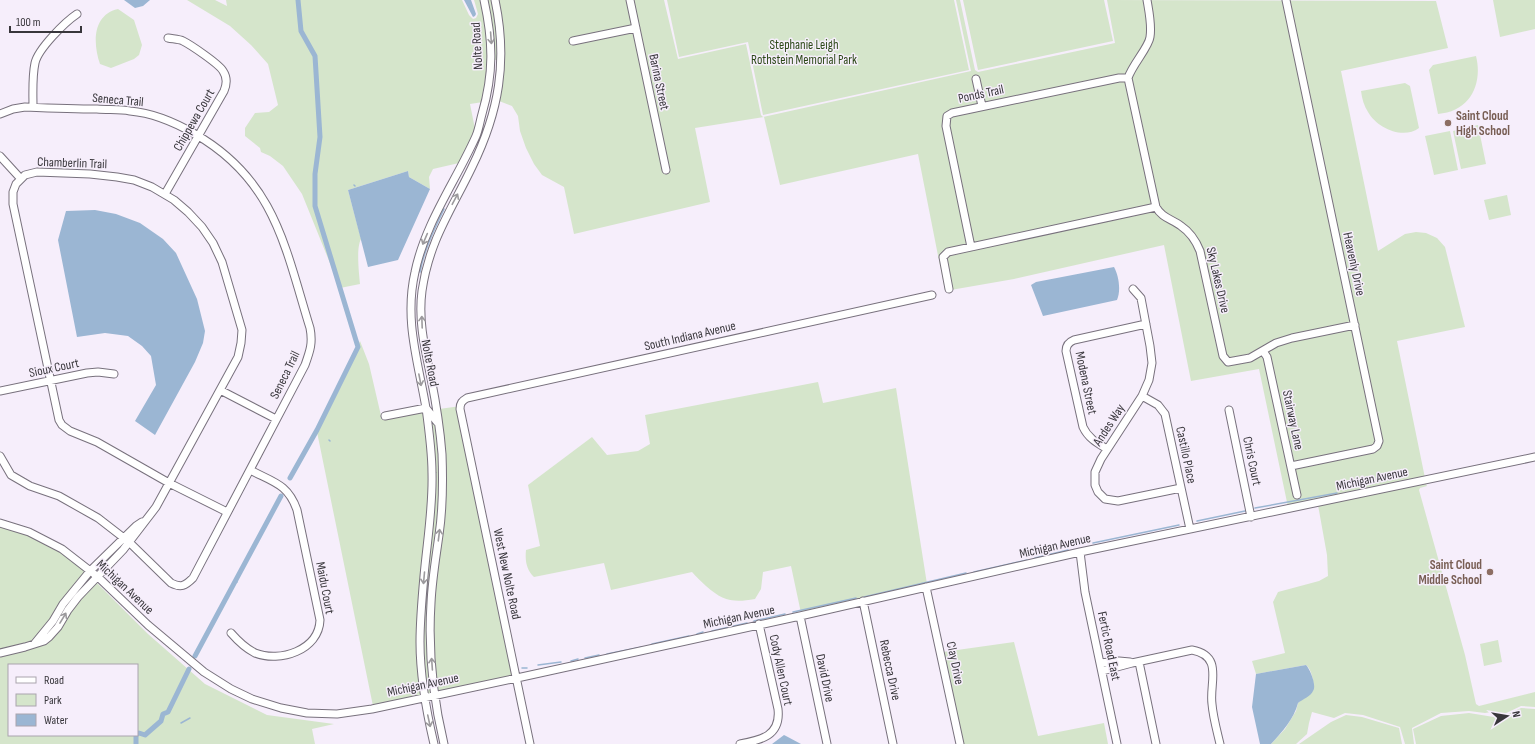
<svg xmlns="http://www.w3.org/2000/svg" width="1535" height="744" viewBox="0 0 1535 744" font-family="'Sofia Sans Condensed',sans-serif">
<rect width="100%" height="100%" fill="#f6eefb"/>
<path fill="#d5e5cb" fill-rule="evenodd" d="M187 0H215L227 6 226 0H462L469 15 473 19 476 18 478 14 474 0H481L488 36V73L483 102 470 104 475 129 459 163 433 169 429 177 430 189 409 177 408 171 348 190 361 239C356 248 359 273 360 284L340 288 302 194 283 166 270 156 261 152 260 148 245 136V128L255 113 269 112 278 105 268 64 251 45 230 26Z
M487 0H492L496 18 499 60H494V36Z
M498 0H664L678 59 746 44 761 115 763 117 971 71 956 0H960L975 70 978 72 1115 43 1107 0 1436 1 1448 48 1341 71 1378 251 1405 234 1416 232 1426 233 1437 238 1445 247 1465 327 1397 341 1425 478 1288 507 1259 369 1191 381 1164 245 1014 279 945 291 918 154 780 185 764 117 695 128 710 202 574 234 564 187 542 175 534 164 526 148 520 131 518 116 512 106 499 101C505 66 506 35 498 0Z
M667 0H954L969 70 763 115 748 42 679 57Z
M963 0H1104L1113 41 978 70Z
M1493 0H1535V29L1500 37Z
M118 9 134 20 142 45 139 55 134 59 111 68 100 64C93 44 92 15 118 9Z
M1476 56C1483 84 1470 112 1438 114L1429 70 1433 65Z
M1405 83 1410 86 1419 128C1403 140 1377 128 1368 112 1364 106 1362 99 1361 91Z
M1478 125 1486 164 1461 169 1453 131Z
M1450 131 1458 170 1434 175 1425 136Z
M1507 195 1511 215 1489 220 1484 200Z
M360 341 369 364 382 420 424 412 429 473V504L417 646 421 695 373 706 317 432Z
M818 382 823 403 896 388 927 584 801 613 791 566 763 572 761 589 755 599C733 603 723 601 706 586 701 581 696 577 692 572L611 590 604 563 534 577C526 569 525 560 526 550L540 546 528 485 592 437 607 455 638 451 650 444 645 415Z
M461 406 514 676 437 692 433 647V603L437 570 443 426 439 409Z
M430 415 436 426 439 455V491L437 532 431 569 432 693 426 694 423 643 426 579 432 528Z
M1426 484 1427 486 1420 488 1419 490 1465 655 1476 704 1479 706 1535 692V707L1521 706 1500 716 1491 712 1485 713 1469 711 1441 713 1412 728 1414 744H1405L1400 727 1363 715 1345 713 1334 718 1312 712 1309 723 1307 734 1296 744H1271L1285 729 1296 711 1298 703 1314 688C1313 680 1312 670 1306 665L1256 674 1252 661 1285 653 1273 602 1278 592 1319 581 1328 576 1327 555 1318 505Z
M0 525 17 530 61 552 72 560 96 582 148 634 205 684 267 715 334 724 312 729 315 744H0ZM9 665H137V735H9Z
M1498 640 1502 662 1484 666 1480 644Z
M1014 642 1038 736 1104 723 1108 744H962L943 652Z
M1521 708 1535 709V744H1416L1413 729 1441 716 1469 713 1500 718Z
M1346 715 1362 717 1399 728 1402 744H1299L1331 722Z"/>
<path fill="#9bb6d3" d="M124 0H150L143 6 135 8Z
M464 0H471L476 14 475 16 473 17Z
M408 171 409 177 430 189 398 260 368 267 348 190Z
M95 210 116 214 140 223 163 239 176 253 197 299 205 331 203 343 195 362 155 435 135 421 156 385 151 356 142 346 128 336 105 333 77 337 58 240 66 211Z
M1114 267C1119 276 1121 291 1117 300L1043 316 1031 285 1036 282Z
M1306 665C1310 669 1317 686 1313 691 1311 696 1303 699 1298 703 1294 719 1282 732 1271 744H1260L1252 707 1256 674Z
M784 735 786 736 801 744H772Z"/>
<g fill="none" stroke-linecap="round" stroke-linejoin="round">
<path stroke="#9bb6d3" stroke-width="1.5" d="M354 185 355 186
M420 272C424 250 434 230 444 209
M317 430 318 431
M329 440 330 441
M1255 508 1337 493
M1197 521 1245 511
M1093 543 1179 525
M1035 558 1068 550
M974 572 1027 560
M236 581 237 582
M864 597 966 573
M793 612 856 598
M754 621 785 614
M712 631 747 623
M697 634 703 632
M652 644 689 636
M607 654 642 647
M585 658 599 655
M571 661 578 659
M538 665 561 662
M522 668H527
M181 723 190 718"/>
<path stroke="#9bb6d3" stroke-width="5" d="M290 478 317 430 358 347 315 206V174L320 137 315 56 301 31 298 0
M195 656 281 496
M137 734 139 733 145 735 161 721 163 714 168 712 189 669
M136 735V744"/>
<defs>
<path id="minor" d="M630 0 666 170
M1147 0C1149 12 1152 25 1150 37 1149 47 1132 65 1128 78L1156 207C1162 218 1172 219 1181 226 1190 232 1196 241 1200 251L1223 356 1228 362 1250 358 1276 343 1292 338 1355 325
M1286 0 1379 441 1377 446 1373 449 1291 466
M573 41 636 28
M976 79 982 106
M33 107C33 93 32 77 35 63 38 49 65 22 77 14
M0 114 13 109 25 107C49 108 73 109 97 109 108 110 120 109 130 111 153 113 176 123 195 134 275 180 285 247 310 328 313 343 310 351 305 365L193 578C185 586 181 588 171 583L129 542 98 518 59 496 30 486 11 475 0 456
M0 156 21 179
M165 194 224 91C227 84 227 77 223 71 219 64 191 45 183 41 179 39 173 39 168 38
M971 247 946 126 947 116 952 113 1119 78H1128
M949 289 943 257 948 252 1156 207
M1133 289 1141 298 1150 346 1152 363 1149 380 1142 396 1101 459 1095 472V485L1098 492 1105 499 1118 501 1181 488
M1263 351 1267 357 1297 495
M220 390 276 419
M0 391 87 373 98 372 114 374
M1142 396 1158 405 1165 414 1190 529
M1229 410 1251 517
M385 416 426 408 437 422
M1107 449C1097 443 1088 438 1083 427L1066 351C1066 345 1069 342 1074 340L1146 324
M0 523 29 532 62 549 98 577 148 625 204 672 231 689 252 699 281 708 307 713 337 714 372 709 517 678 800 616 1080 552 1535 457
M1080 552 1085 592 1117 744
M926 587 960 744
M863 601 893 744
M800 616 827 744
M231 633C238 641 245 648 255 653 280 663 319 650 320 620L297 510C288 484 273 482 250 470
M35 643 53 621 63 604 90 571 136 526 142 522
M0 653 25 647 44 641 49 637 58 627 68 610 78 597 123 550 156 507 238 357 241 343 242 330 222 262 213 243 202 227 188 212 174 200 152 187 134 180 117 177 90 174 37 172 25 175 16 184 13 192V204L59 420 62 425 70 431 97 442 169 483 227 512
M1139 662 1156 744
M1100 663 1119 661 1130 662
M1102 671 1132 663 1192 650C1224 656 1209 683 1212 704 1213 717 1217 731 1220 744
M434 744C426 710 420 676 420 642 420 620 422 598 424 576 427 542 433 508 432 473 432 452 429 430 426 408 418 361 404 320 415 272 425 223 456 181 476 136 479 129 480 121 482 114 494 73 493 41 484 0
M444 744C433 698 428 650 431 603 432 580 436 557 439 535 443 508 443 480 442 454 440 428 436 403 431 378 425 349 418 321 422 291 429 241 451 211 472 167 499 112 508 61 495 0
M530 744 460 409C460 403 462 401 467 398L932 295
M740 744C761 740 781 736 778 709L759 624"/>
</defs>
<use href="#minor" stroke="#78717d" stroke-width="9"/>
<use href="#minor" stroke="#fff" stroke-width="7"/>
</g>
<defs><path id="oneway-shaft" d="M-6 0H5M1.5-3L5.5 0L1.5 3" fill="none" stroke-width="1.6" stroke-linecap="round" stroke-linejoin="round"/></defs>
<g stroke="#9c9a9d">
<use href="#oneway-shaft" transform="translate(491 38) rotate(86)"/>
<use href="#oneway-shaft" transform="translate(455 199) rotate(-62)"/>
<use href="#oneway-shaft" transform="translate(425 239) rotate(113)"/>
<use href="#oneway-shaft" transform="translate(422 322) rotate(-92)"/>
<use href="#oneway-shaft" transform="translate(420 380) rotate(79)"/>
<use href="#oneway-shaft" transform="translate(439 535) rotate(-83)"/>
<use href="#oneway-shaft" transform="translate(424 578) rotate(95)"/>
<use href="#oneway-shaft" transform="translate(63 618) rotate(-59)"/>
<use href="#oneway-shaft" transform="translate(432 664) rotate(-94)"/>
<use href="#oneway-shaft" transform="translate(429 721) rotate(78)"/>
</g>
<g fill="#8d6e63" stroke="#f6eefb" stroke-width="1.5">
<circle cx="1448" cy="123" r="4"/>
<circle cx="1490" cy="572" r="4"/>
</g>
<g text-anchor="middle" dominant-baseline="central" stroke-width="3" stroke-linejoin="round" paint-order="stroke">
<g font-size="13" fill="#2c4817" stroke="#f6eefb">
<text x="804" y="45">Stephanie Leigh<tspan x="804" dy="15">Rothstein Memorial Park</tspan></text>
</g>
<g font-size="13" fill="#38363b" stroke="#f6eefb">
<text transform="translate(477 46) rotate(-93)">Nolte Road</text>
<text transform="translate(659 82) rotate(78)">Barina Street</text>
<text transform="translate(981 94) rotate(-12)">Ponds Trail</text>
<text transform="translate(118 100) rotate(5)">Seneca Trail</text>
<text transform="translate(194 120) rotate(-60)">Chippewa Court</text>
<text transform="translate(72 163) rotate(2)">Chamberlin Trail</text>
<text transform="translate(1354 264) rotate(78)">Heavenly Drive</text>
<text transform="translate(1218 280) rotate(77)">Sky Lakes Drive</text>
<text transform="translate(690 336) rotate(-13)">South Indiana Avenue</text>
<text transform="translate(430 363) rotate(79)">Nolte Road</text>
<text transform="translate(54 368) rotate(-12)">Sioux Court</text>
<text transform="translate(285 375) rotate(-64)">Seneca Trail</text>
<text transform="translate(1086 383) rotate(78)">Modena Street</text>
<text transform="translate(1293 420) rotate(78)">Stairway Lane</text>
<text transform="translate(1109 425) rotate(-57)">Andes Way</text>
<text transform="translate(1186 455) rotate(78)">Castillo Place</text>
<text transform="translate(1252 461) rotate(78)">Chris Court</text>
<text transform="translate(1372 479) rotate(-12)">Michigan Avenue</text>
<text transform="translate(1055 546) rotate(-13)">Michigan Avenue</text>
<text transform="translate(507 574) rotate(78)">West New Nolte Road</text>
<text transform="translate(125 587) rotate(43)">Michigan Avenue</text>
<text transform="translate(325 588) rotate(79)">Maidu Court</text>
<text transform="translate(739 617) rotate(-12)">Michigan Avenue</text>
<text transform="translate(1109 646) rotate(78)">Fertic Road East</text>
<text transform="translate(955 663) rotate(78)">Clay Drive</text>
<text transform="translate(781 670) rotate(78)">Cody Allen Court</text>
<text transform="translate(890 670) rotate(78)">Rebecca Drive</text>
<text transform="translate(825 678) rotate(78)">David Drive</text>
<text transform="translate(423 685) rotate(-12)">Michigan Avenue</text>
</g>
<g font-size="13" font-weight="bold" fill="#785e54" stroke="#f6eefb" text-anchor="start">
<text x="1456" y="116">Saint Cloud<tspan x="1456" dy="15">High School</tspan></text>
<text x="1482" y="565" text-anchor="end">Saint Cloud<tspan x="1482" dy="15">Middle School</tspan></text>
</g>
</g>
<rect x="8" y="664" width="130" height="72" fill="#f6eefb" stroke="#aaa4ae"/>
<rect x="16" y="677" width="20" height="6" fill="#ffffff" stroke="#aaa4ae"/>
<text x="44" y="684" font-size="12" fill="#38363b">Road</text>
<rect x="16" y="694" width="20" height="12" fill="#d5e5cb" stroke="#aaa4ae"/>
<text x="44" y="704" font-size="12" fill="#38363b">Park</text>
<rect x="16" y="714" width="20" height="12" fill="#9bb6d3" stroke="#aaa4ae"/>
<text x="44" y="724" font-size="12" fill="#38363b">Water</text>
<g transform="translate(1507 716) rotate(78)" stroke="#f6eefb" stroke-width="3" paint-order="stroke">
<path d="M0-3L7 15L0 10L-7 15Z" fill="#38363b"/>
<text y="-6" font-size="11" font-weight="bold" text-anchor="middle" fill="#38363b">N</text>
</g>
<path d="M10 26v6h71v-6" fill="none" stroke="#38363b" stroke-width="2"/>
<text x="16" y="26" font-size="12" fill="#38363b" stroke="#f6eefb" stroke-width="3" paint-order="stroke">100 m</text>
</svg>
